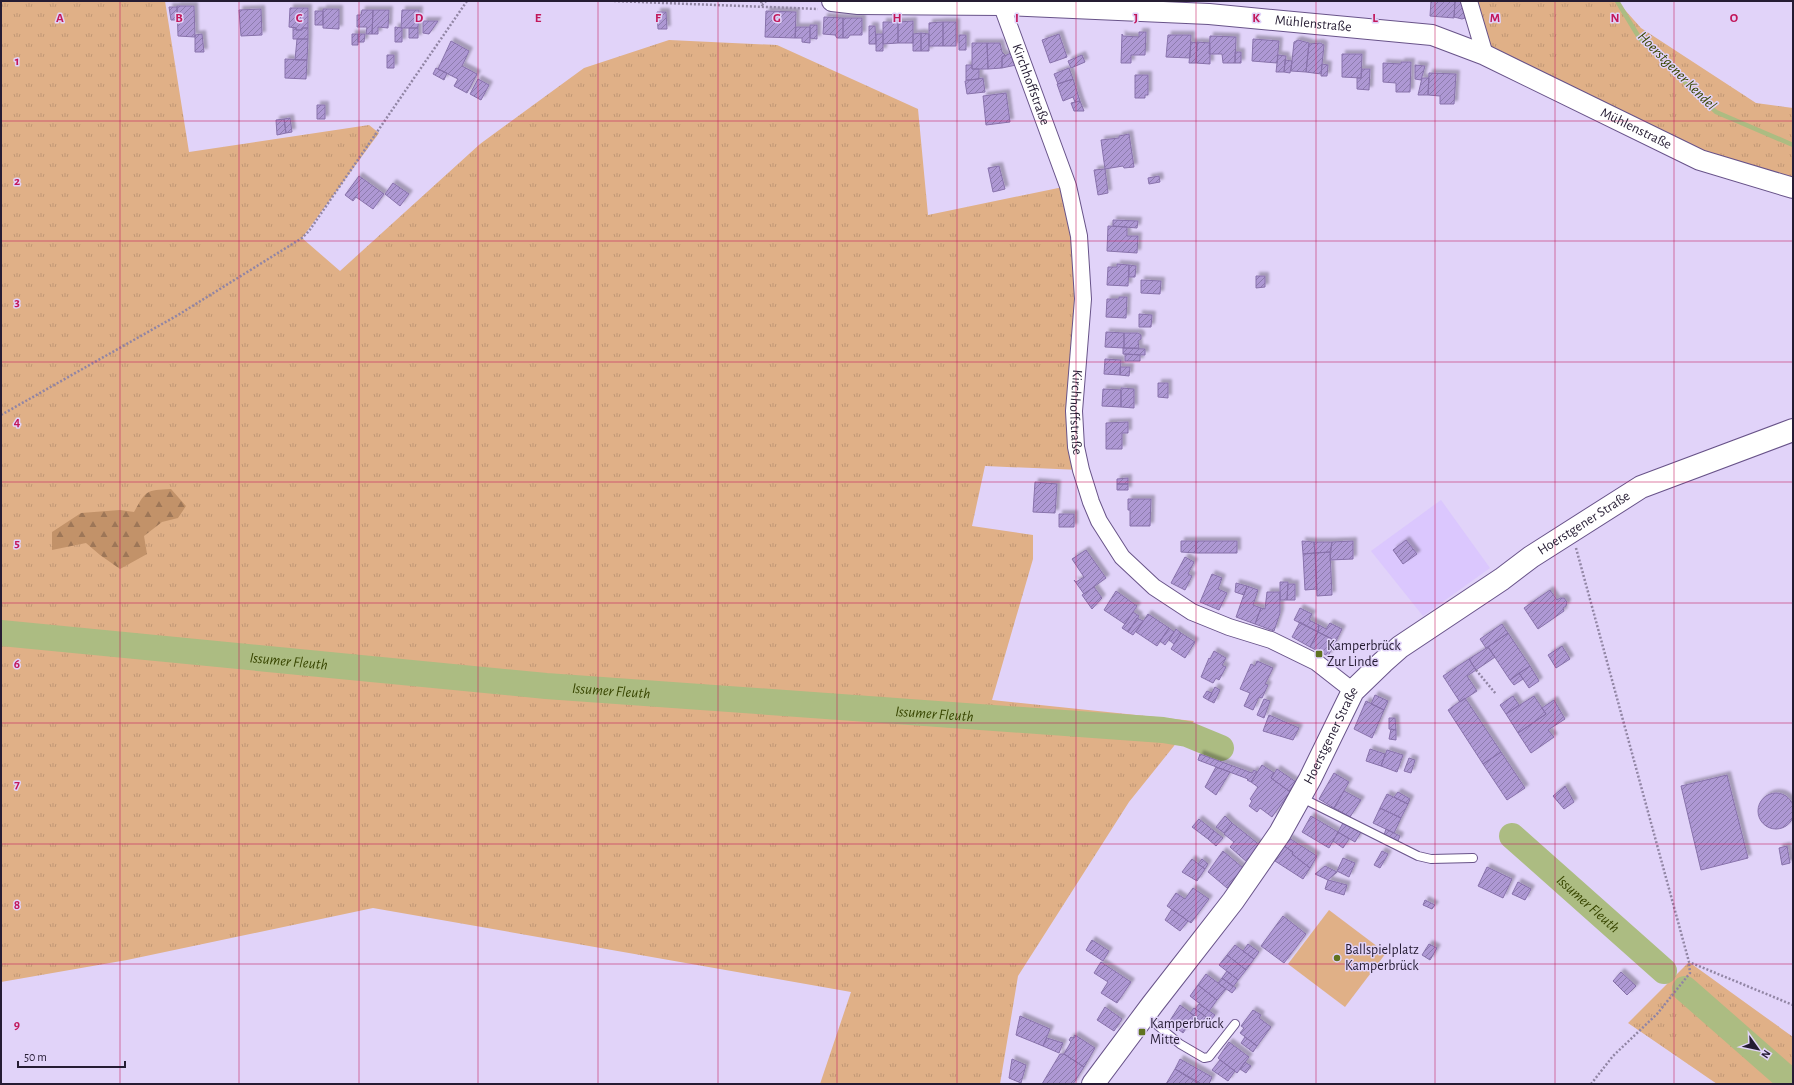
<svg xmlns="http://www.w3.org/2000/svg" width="1794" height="1085" viewBox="0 0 1794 1085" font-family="'Alegreya Sans',sans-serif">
<defs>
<pattern id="grass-tufts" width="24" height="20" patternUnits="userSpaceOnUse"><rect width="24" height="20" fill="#e0b087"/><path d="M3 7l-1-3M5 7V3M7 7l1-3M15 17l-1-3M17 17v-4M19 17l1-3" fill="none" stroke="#c09775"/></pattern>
<pattern id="forest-firs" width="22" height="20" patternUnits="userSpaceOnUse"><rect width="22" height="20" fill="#c29269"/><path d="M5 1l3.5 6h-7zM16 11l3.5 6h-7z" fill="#9d7657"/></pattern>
<pattern id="building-hatch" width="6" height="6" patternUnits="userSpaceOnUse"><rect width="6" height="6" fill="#ae98d4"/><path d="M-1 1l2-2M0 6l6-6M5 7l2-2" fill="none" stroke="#8d7bad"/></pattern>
<filter id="shadow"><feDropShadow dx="3.5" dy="-3.5" stdDeviation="1" flood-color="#0004"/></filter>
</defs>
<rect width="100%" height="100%" fill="#e1d3f9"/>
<path fill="#dbc7fe" d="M1441 500 1490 568 1423 616 1371 551Z"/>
<path fill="url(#grass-tufts)" d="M1 1H165L189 152 369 125 379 133 302 238 340 271 480 144 584 68 669 40 777 45 918 109 928 215 1068 186 1079 236 1081 470 985 466 972 526 1033 535V559L992 700 1194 721 1129 802 1018 976 1000 1084H820L851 992 373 908 127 960 1 982Z
M1467 1H1617L1641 28 1756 103 1793 108V188L1700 160 1485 55Z
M1689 962 1793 1037V1084H1717L1628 1023Z"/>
<path fill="url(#forest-firs)" d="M171 489 186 506 178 518 162 522 144 536 147 554 120 569 100 555 86 543 52 550V532L81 513 120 510 134 512C146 491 145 490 171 489Z"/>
<path fill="#e0b087" d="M1329 910 1386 953 1345 1007 1288 964Z"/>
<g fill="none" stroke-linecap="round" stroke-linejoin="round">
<path stroke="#acbc82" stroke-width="4.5" d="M1617 1 1640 39 1716 112 1793 145"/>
<g stroke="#acbc82" stroke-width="26">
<path id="s1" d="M1 633 546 686 1163 730 1187 734 1221 748"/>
<path id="s2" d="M1512 836 1664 971"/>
<path d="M1685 989 1782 1074 1793 1082"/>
</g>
</g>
<path fill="url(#building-hatch)" stroke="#8872ab" filter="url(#shadow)" d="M1431 1H1455L1454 18 1430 16Z
M1455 1H1464L1468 17 1462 19 1454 17Z
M177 6H194L195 37 178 36Z
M169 7H177V20H171Z
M290 8H308V28H302V30H296V28L289 27Z
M261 9 262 35 241 36 239 10Z
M323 9H339V29L323 28Z
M362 10H373L372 34H366L367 27H357V15H361Z
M373 10H389L388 28 378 27V34H372Z
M402 10H419L418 28H401Z
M315 11H323V25H315Z
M766 11 796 12 795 38 765 37Z
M657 12H666L667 29H658Z
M824 17 843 18V38H837L835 35 823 34Z
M843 18H862V35H850L848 38H843Z
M423 21H438L429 34 423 33Z
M913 21V43H898V22Z
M883 22H898V43L883 44Z
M943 22H956V46H943Z
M943 22V46H929V23Z
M810 25H817V39L810 38Z
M869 26H875L876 44H869Z
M293 27 296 28V30H302V28H308V39H293Z
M395 27 402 28V42H395Z
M796 27H810V43L802 42V38H795Z
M409 28H418V38H409Z
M1139 32H1146L1145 55H1131V63H1121L1122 34 1123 36 1139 37Z
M921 33 929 34V51H921Z
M921 33V51H913V34Z
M202 34 204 52H195V35Z
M352 34H358V45H352Z
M358 34H365L364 42H358Z
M876 34H883V51H876Z
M1059 34 1067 57 1050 63 1042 40Z
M959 35H966V50H959Z
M1168 35H1191L1190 58 1166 57Z
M1210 36 1236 37 1235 63H1223L1222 54H1209Z
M297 39H308L307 60H295Z
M1253 39 1279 41 1277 63 1252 61Z
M1298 40 1309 43 1306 72 1291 71 1294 42Z
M451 41 469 51 462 66 477 74 467 93 454 86 458 79 438 69Z
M1191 42 1197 43 1196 63H1189Z
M1197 42 1210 43V64L1196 63Z
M972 43H987L988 69H972Z
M987 43H1000L1002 52 1005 55 1002 57V68L988 69Z
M1309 44 1320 43 1324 45 1321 74 1306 72Z
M1235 52H1241V63H1235Z
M1011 53 1016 65 1002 68V57Z
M1342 54H1362L1361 78 1342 77Z
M387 55H394V68H387Z
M1082 55 1085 62 1071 68 1068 61Z
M1278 55 1286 56 1284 72H1276Z
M285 59 307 60 306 79 285 78Z
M1285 60 1292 61 1290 73 1284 72Z
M1401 62H1411L1410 92H1396V83L1383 82V63L1401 64Z
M1322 64 1328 65 1327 76H1321Z
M966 65H972V69H979V79L966 80Z
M1415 65 1425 66 1421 80 1415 79Z
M436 68 447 73 444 80 433 74Z
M1069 68 1073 79 1058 84 1054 74Z
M1362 69H1370L1369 90 1357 89V78H1361Z
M1429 73 1456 74 1454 104H1440V96L1428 95Z
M1135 75H1148V95H1145V98H1135Z
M983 78 985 92 967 94 965 81Z
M1422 78H1429L1428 95H1418Z
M478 79 489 85 481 100 470 94Z
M1073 79 1080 101 1075 102 1073 97 1063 101 1057 84Z
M1006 93 1010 122 986 125 983 96Z
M1080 101 1084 111H1074L1071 103Z
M317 105H325V119H317Z
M290 118 292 132 286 133 284 119Z
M284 119 286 133 277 135 276 120Z
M1129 134 1134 167 1124 168 1123 166 1105 169 1101 140 1119 138V136Z
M999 166 1005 189 993 192 988 168Z
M1105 169 1108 193 1098 195 1094 170Z
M359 176 384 194 373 209 356 197 353 201 345 195Z
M1159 176 1160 182 1149 184 1148 178Z
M393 183 409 194 400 206 385 194Z
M1113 220 1138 221 1137 228 1113 226Z
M1108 226 1127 227V236H1138L1137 253 1107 251Z
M1117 264 1129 265 1128 286 1107 285 1108 267H1117Z
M1129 265 1136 266 1135 277H1129Z
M1256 276H1265V287L1256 288Z
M1141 280 1161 281 1160 294 1141 293Z
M1119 297H1127L1126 318 1106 317 1107 299H1119Z
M1139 314 1152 315 1151 327H1139Z
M1106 332 1124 333V348L1105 347Z
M1124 333H1138L1141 335V339L1138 341 1139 348H1124Z
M1123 348 1145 349V355L1123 354Z
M1125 354 1140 355V361H1125Z
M1105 359 1121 360 1120 375 1104 374Z
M1120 367H1130L1129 376 1120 375Z
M1158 383H1168V398L1158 397Z
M1121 388 1134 389V408L1121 407Z
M1103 389 1121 390V407L1102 406Z
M1128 422V433H1122V449H1106V423Z
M1128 478V484H1117V479Z
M1035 482 1057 484 1055 513 1033 512Z
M1117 484H1128V490H1117Z
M1128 499H1151L1150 526H1130V510H1128Z
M1059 514H1074V527H1059Z
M1406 540 1417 554 1403 564 1393 550Z
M1181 541H1196V553L1181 552Z
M1196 541H1237V553H1196Z
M1302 541 1314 542 1315 553 1303 554Z
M1353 541V559L1330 560 1332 542Z
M1314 542H1332L1330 552 1315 553Z
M1086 550 1106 578 1084 594 1074 580 1076 582 1084 577 1072 559Z
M1330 552 1332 595 1317 596 1315 553Z
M1315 553 1317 589 1305 590 1303 554Z
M1185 557 1194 562 1188 574 1192 576 1185 590 1171 583Z
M1212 574 1222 578 1218 589 1227 593 1219 610 1200 602Z
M1280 582H1288L1287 600H1280Z
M1236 583 1247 586 1244 595 1235 592Z
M1288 584H1295V600H1287Z
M1247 586 1258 590 1253 605 1261 608 1255 624 1236 617Z
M1094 587 1102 598 1092 609 1082 595Z
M1550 590 1557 600 1560 598H1564L1567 602 1566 606 1563 608 1564 611 1538 629 1524 608Z
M1116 591 1137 606 1125 624 1104 610Z
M1267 592H1280V613L1274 631 1255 624 1261 608 1265 609Z
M1300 608 1312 614 1309 620 1319 625 1318 632 1294 620Z
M1133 612 1139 616 1128 632 1122 628Z
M1148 614 1169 628 1157 646 1136 632Z
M1137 618 1143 621 1133 635 1128 632Z
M1300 622 1318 632 1310 647 1292 637Z
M1330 623 1342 629 1336 641 1318 632 1319 625 1326 629Z
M1502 624 1508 633 1486 648 1480 639Z
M1169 628 1174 632 1165 645 1160 641Z
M1176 629 1181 633 1174 644 1169 640Z
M1318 632 1336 641 1328 656 1310 647Z
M1181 633 1195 642 1185 658 1171 649Z
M1508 633 1530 666 1510 680 1488 647Z
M1562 646 1570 659 1556 668 1548 655Z
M1488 647 1495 657 1476 670 1469 659Z
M1214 651 1226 658 1222 665 1226 667 1219 680 1216 678 1213 683 1201 677 1209 658 1210 659Z
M1469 659 1476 670 1467 676 1477 691 1460 702 1443 676Z
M1257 661 1273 668 1265 684 1268 685 1262 698 1259 697 1253 710 1244 706 1250 693 1240 689 1251 664 1255 666Z
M1530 666 1539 681 1529 688 1519 673Z
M1519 673 1523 679 1514 685 1510 680Z
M1215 687 1220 690 1214 703 1208 700Z
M1207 691 1212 693 1208 700 1203 697Z
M1375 695 1388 701 1384 710 1371 704Z
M1513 696 1519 705 1506 714 1500 705Z
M1534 696 1546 714 1518 733 1506 714Z
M1465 698 1501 752 1483 764 1448 710Z
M1264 699 1270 701 1264 718 1257 715Z
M1554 700 1565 719 1548 730 1554 737 1531 753 1518 733 1546 714 1542 708Z
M1366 701 1384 710 1372 738 1354 729Z
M1269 715 1299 728 1293 740 1263 731Z
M1389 718H1395L1396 730 1389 729Z
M1391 729 1396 730V740L1389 739Z
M1370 749 1385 754 1381 766 1366 761Z
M1387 750 1403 755 1397 772 1381 766Z
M1501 752 1525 788 1507 800 1483 764Z
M1200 754 1252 773 1254 770 1257 772 1251 782 1247 780 1248 779 1198 760Z
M1409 758 1415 760 1411 773 1404 771Z
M1262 765 1274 773 1271 778 1290 792 1272 817 1260 808 1257 812 1249 806 1252 801 1250 799 1258 787 1251 782Z
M1216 767 1230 772 1216 795 1205 787Z
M1277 769 1296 782 1289 791 1271 778Z
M1334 773 1349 782 1334 808 1319 799Z
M1727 775 1748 858 1701 870 1681 786Z
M1565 786 1574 802 1564 809 1553 796Z
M1344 791 1361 800 1350 817 1334 808Z
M1398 792 1410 799 1408 804 1394 797Z
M1758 811a18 18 0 1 1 36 0a18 18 0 1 1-36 0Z
M1387 794 1408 804 1401 818 1380 808Z
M1380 808 1401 818 1394 833 1373 823Z
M1225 816 1232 823 1224 833 1216 827Z
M1311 816 1338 832 1329 848 1302 832Z
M1199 819 1214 831 1208 839 1192 827Z
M1232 823 1261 846 1248 863 1230 847 1234 842 1224 834Z
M1343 823 1361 832 1355 842 1338 832Z
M1386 829 1400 836 1398 841 1384 835Z
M1214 831 1223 838 1216 846 1208 839Z
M1338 832 1349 839 1343 848 1333 841Z
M1289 838 1317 856 1310 868 1292 854 1293 852 1284 846Z
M1284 846 1293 852 1292 854 1310 868 1303 879 1275 861Z
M1787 846 1790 863 1782 865 1779 848Z
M1223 851 1243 868 1227 888 1208 872Z
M1382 851 1388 854 1380 868 1374 865Z
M1343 858 1355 863 1349 877 1337 871Z
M1192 859 1205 869 1197 881 1182 872Z
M1202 859 1208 864 1205 869 1198 864Z
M1325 866 1337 872 1328 880 1315 874Z
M1487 867 1512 879 1503 898 1478 886Z
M1328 880 1347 885 1344 895 1325 889Z
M1518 882 1531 889 1525 900 1512 894Z
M1193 888 1209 899 1191 923 1167 906 1176 893 1185 899Z
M1425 900 1435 905 1432 909 1423 905Z
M1172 909 1188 921 1180 931 1165 920Z
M1283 916 1306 934 1284 963 1261 946Z
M1092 940 1109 951 1103 961 1086 950Z
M1248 944 1259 952 1254 959 1243 951Z
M1429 944 1437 948 1430 960 1422 955Z
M1235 945 1254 959 1246 970 1227 955Z
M1227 955 1246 970 1238 980 1219 965Z
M1101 962 1131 982 1117 1003 1101 993 1108 982 1094 973Z
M1227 971 1238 980 1233 987 1222 978Z
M1621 972 1636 986 1627 995 1613 981Z
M1206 974 1226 989 1217 1000 1198 985Z
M1222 978 1236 988 1232 993 1218 983Z
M1198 985 1217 1000 1209 1011 1190 996Z
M1199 1004 1215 1015 1211 1020 1195 1009Z
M1180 1005 1195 1016 1183 1033 1169 1022Z
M1105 1007 1122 1019 1114 1031 1097 1020Z
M1194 1008 1206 1017 1202 1022 1190 1013Z
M1253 1010 1261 1015 1259 1018 1271 1027 1257 1046 1240 1033 1244 1028 1241 1026Z
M1020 1016 1050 1029 1043 1046 1016 1035Z
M1075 1035 1095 1048 1084 1067 1064 1054 1071 1042 1069 1040 1071 1037 1073 1038Z
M1245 1037 1257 1046 1253 1052 1241 1043Z
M1047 1038 1063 1043 1059 1053 1043 1046Z
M1229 1042 1249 1057 1237 1073 1218 1058Z
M1060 1054H1064L1084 1067 1073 1084H1042Z
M1012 1059 1026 1065 1021 1083 1009 1078Z
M1180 1059 1212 1077 1209 1084H1199L1175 1069Z
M1220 1060 1235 1071 1228 1081 1212 1070Z
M1245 1062 1251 1066 1246 1073 1240 1069Z
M1175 1069 1200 1083 1199 1084H1166Z"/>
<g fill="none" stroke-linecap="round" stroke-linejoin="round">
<defs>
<path id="service" d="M1300 797 1418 856 1431 859 1473 858
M1146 1016 1180 1044 1204 1058 1209 1057 1235 1024"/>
<g id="minor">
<path id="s3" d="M1000 1 1068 186 1079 236 1083 299 1074 411 1076 447 1081 470 1091 502 1099 521 1122 557 1154 587 1192 612 1229 627 1271 640 1316 662 1353 691"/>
<path d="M1469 1 1485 55"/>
</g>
<g id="tertiary">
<path id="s4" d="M832 1 858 4 1002 5 1209 14 1432 35 1485 55 1700 160 1793 188"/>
</g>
<g id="secondary">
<path id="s5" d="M1093 1084 1152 1005 1233 901 1280 833 1310 779 1353 691 1383 662 1400 647 1502 579 1531 557 1641 487 1793 430"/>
</g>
</defs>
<use href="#service" stroke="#685389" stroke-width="10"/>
<use href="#minor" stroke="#685389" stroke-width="18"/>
<use href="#tertiary" stroke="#685389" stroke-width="22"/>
<use href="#secondary" stroke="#685389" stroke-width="24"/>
<path stroke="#9185a4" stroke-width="2.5" stroke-dasharray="2 2" stroke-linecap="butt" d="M614 1 818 9
M761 1 762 5 766 1
M1 415 178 315 302 238 309 231 467 1
M1576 548 1689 962 1793 1005
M1476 670 1496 694
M1591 1084 1613 1056 1657 1014 1690 973 1689 962"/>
<use href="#service" stroke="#fff" stroke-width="8"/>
<use href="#minor" stroke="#fff" stroke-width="16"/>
<use href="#tertiary" stroke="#fff" stroke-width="20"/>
<use href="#secondary" stroke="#fff" stroke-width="22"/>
</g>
<path fill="none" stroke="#c2185b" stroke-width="1" stroke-opacity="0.55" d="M120 1V1084M239 1V1084M359 1V1084M478 1V1084M598 1V1084M718 1V1084M837 1V1084M957 1V1084M1076 1V1084M1196 1V1084M1316 1V1084M1435 1V1084M1555 1V1084M1674 1V1084M1 121H1793M1 241H1793M1 362H1793M1 482H1793M1 603H1793M1 723H1793M1 844H1793M1 964H1793"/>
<g fill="#5f7220" stroke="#e1d3f9" stroke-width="1.5">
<rect x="1315" y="650" width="8" height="8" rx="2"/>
<circle cx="1337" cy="958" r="4"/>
<rect x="1138" y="1028" width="8" height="8" rx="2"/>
</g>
<g text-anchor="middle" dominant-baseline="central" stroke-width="3" stroke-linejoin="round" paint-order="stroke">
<g font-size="14" fill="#251c33" stroke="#e1d3f9">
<text stroke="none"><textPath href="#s4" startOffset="482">Mühlenstraße</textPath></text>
<text stroke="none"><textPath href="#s3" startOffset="89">Kirchhoffstraße</textPath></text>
<text stroke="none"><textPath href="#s4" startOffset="826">Mühlenstraße</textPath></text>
<text stroke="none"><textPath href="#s3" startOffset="425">Kirchhoffstraße</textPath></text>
<text stroke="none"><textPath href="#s5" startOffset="759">Hoerstgener Straße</textPath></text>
<text stroke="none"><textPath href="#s5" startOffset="423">Hoerstgener Straße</textPath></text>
</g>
<g font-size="14" fill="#251c33" stroke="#e1d3f9" text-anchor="start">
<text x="1327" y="646">Kamperbrück<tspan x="1327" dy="16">Zur Linde</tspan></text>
<text x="1345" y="950">Ballspielplatz<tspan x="1345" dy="16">Kamperbrück</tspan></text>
<text x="1150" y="1024">Kamperbrück<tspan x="1150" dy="16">Mitte</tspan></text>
</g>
<g font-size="15" font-style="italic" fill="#384600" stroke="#e1d3f9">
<text transform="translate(1677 71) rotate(45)">Hoerstgener Kendel</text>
<text stroke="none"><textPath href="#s1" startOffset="289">Issumer Fleuth</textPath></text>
<text stroke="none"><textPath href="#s1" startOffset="613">Issumer Fleuth</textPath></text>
<text stroke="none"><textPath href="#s1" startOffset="937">Issumer Fleuth</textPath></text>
<text stroke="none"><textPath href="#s2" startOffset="102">Issumer Fleuth</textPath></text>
</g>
</g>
<g font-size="13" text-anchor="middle" font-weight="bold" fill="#c2185b" stroke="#e1d3f9" stroke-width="3" stroke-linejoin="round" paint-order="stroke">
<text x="60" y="22">A</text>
<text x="179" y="22">B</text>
<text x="299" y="22">C</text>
<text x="419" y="22">D</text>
<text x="538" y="22">E</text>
<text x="658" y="22">F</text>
<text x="777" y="22">G</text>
<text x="897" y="22">H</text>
<text x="1017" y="22">I</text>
<text x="1136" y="22">J</text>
<text x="1256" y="22">K</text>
<text x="1375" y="22">L</text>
<text x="1495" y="22">M</text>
<text x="1615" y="22">N</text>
<text x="1734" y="22">O</text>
<text x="17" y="65">1</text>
<text x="17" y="185">2</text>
<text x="17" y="306">3</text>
<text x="17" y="426">4</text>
<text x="17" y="547">5</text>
<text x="17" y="668">6</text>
<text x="17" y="788">7</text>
<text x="17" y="909">8</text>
<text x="17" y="1029">9</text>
</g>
<rect width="1794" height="1085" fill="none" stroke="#251c33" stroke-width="4"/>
<g transform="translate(1758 1049) rotate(123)" stroke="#e1d3f9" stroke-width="3" paint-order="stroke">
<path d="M0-3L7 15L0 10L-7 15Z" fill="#251c33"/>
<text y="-6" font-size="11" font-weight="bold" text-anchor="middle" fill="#251c33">N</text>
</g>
<path d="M18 1061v6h107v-6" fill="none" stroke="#251c33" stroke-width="2"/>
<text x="24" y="1061" font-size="12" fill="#251c33" stroke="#e1d3f9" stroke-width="3" paint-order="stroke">50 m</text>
</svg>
